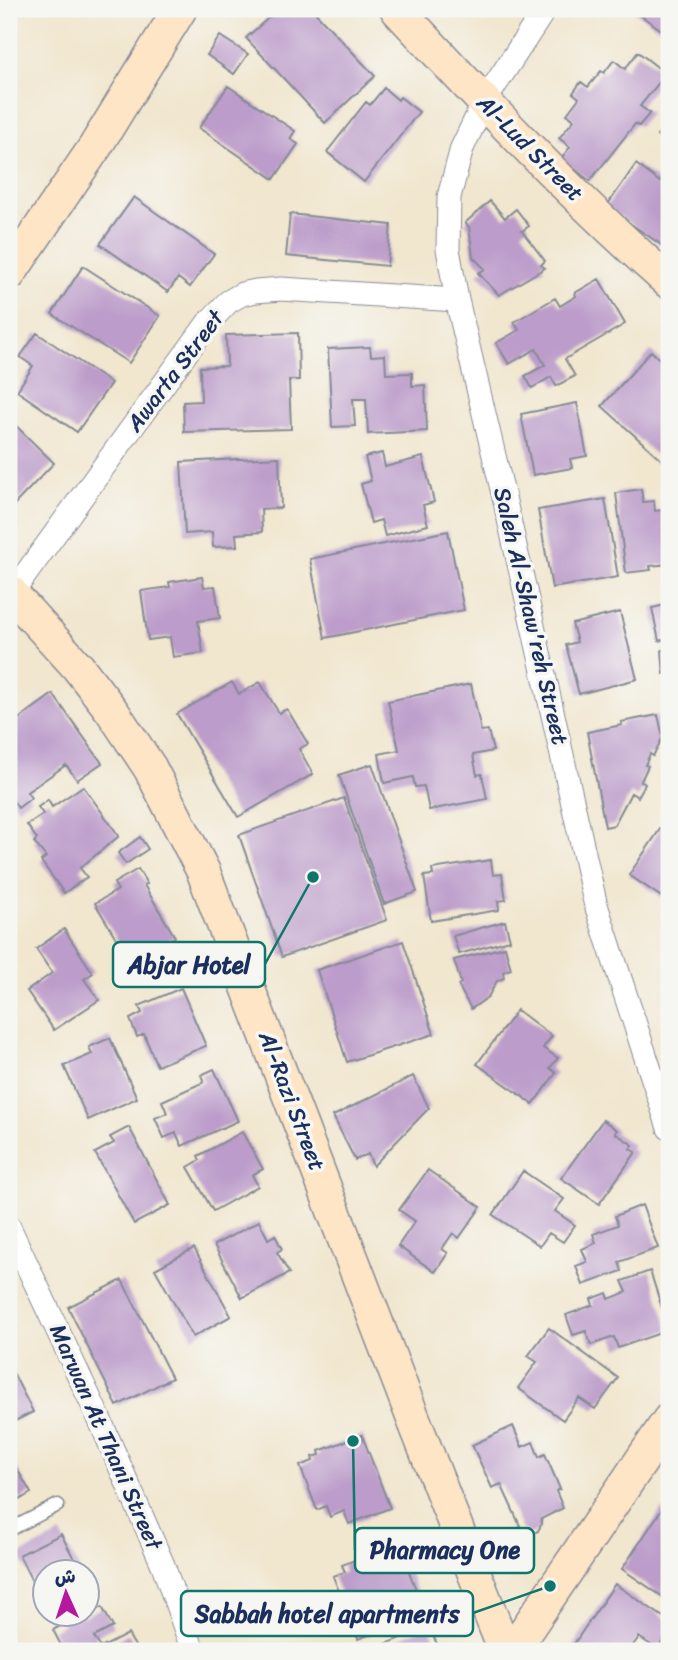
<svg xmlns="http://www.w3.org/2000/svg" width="678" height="1660" viewBox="0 0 678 1660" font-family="Sriracha,'Playpen Sans Arabic',sans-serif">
<rect width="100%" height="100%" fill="#f6f6f2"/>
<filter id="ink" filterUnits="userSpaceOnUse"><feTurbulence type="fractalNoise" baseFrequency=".0143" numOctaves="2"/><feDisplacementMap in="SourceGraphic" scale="14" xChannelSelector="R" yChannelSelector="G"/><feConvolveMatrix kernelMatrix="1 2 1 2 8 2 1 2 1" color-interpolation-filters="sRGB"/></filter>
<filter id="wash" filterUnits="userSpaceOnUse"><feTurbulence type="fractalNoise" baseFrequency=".00686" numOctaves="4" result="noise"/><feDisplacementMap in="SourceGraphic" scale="28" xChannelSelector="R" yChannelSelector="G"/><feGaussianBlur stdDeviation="1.57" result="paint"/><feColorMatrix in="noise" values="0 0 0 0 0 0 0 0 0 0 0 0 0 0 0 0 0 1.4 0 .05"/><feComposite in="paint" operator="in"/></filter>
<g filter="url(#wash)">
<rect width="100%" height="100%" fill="#f1e6ce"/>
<g id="blocks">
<path fill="#bc9cca" d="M278 9H312L375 76 325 123 246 38Z
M631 9H669V35Z
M220 36 248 54 234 74 207 55Z
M638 52 666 74 640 106 650 113 639 126 635 124 590 181 574 169 570 174 557 164 570 147 559 138 574 120 567 114 579 98 573 93 581 82 588 87 601 71 604 73 614 60 625 69Z
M228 86 295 131 290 139 298 144 274 179 199 128Z
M384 88 398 100 400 97 419 112 364 182 327 152 366 102 370 105Z
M669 118V145L657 136Z
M636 164 660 182 663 177 669 181V250L606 207Z
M134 197 214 254 190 287 178 278 168 292 100 244Z
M490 201 505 218 516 209 529 226 522 231 545 261 541 265 545 268 499 295 478 273 485 269 473 257 469 227 465 223Z
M290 214 391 225 387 266 286 256Z
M83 266 160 316 129 363 52 314Z
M599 279 625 324 565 359 575 376 556 386 551 377 532 388 525 376 545 365 536 349 509 364 496 343 519 330 514 322 555 298 560 306 576 296 575 293Z
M37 333 111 383 77 432 17 391 33 366 20 357Z
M298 333 299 380H289L291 429 184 432 183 402 201 401 200 367 227 366 226 335Z
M370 347 371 356 385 355 386 374 412 373V386L425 385 427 431 368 434 366 399H353L355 426 332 427 328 349Z
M651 351 669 368V375L667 378 669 381V458L665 463 602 406Z
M577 403 587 456 570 459 572 468 533 475 521 414Z
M9 419 54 463 9 510Z
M382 453 385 467 423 457 434 502 423 505 428 525 385 536 381 520 371 523 361 484 371 481 365 457Z
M279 457 281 508 261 509 262 532 236 534 237 546 213 547 212 532 185 534 181 462Z
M641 489 643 502 654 501 655 511 663 510 665 527 669 526V564L650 566 651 570 626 573 616 493Z
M605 499 618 577 552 588 538 510Z
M448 531 464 610 325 638 310 559Z
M202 577 204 587 215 586 220 618 198 621 203 653 173 657 170 637 148 640 141 591 170 587 169 582Z
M669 604V638L659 641 652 608Z
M620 612 637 679 579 694 566 645 577 642 572 624Z
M669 649V674H664L662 650Z
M232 682 239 694 260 682 279 713 287 709 308 744 299 749 313 774 238 817 177 714Z
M471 684 481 731 488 730 493 751 473 755 477 775 482 774 487 799 429 810 424 786 415 787 413 777 384 783 379 754 399 750 388 701Z
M53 694 102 763 77 780 66 765 27 792 31 798 18 808 14 802 9 806V726Z
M658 715 663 737 653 756 650 754 645 765 648 766 641 781 645 784 638 797 631 793 614 825 605 827 587 732 622 725 621 722Z
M372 764 417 892 384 904 339 775Z
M83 786 119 836 80 868 87 877 64 893 41 861 46 857 34 842 37 839 27 825 43 814 38 807 48 800 52 807Z
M344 798 387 920 282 957 239 835Z
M669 816V902L629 875Z
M140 837 148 849 126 864 118 853Z
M491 860 493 875 502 874 506 900 498 901 499 910 431 921 424 876 433 875 432 869Z
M138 869 147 884 144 885 175 937 131 963 95 903 118 890 114 883Z
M505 921 510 940 459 954 453 936Z
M64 929 93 973 84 979 99 1000 54 1030 27 991 52 973 36 949Z
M403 941 434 1034 347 1062 317 970Z
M505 947 511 969 503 972 504 978 497 981 488 997 471 1009 458 985 461 983 454 960Z
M181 988 206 1046 157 1066 144 1034 137 1037 130 1019 142 1013 139 1006Z
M517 1010 552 1036 543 1048 558 1058 550 1068 556 1073 533 1104 477 1064Z
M110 1038 137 1098 88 1120 64 1066 92 1054 89 1047Z
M214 1069 238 1121 182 1146 176 1133 164 1138 155 1118 167 1113 162 1101 204 1082 201 1075Z
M413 1076 429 1108 373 1166 368 1154 355 1160 333 1116Z
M603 1120 617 1130 615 1133 633 1145 630 1149 636 1152 599 1204 561 1178Z
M129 1127 170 1205 134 1224 95 1153 114 1143 110 1137Z
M242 1132 263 1169 252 1175 258 1186 213 1211 188 1167 200 1160 198 1156Z
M428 1170 481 1207 459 1238 453 1233 442 1249 448 1253 435 1272 398 1246 415 1221 399 1210Z
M523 1171 564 1199 555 1211 575 1225 563 1242 549 1233 540 1246 493 1215Z
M642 1205 658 1248 619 1262 622 1271 583 1285 576 1266 587 1262 582 1249 596 1243 593 1234 618 1225 615 1216Z
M259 1221 268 1239 275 1235 282 1249 277 1252 289 1273 242 1298 214 1245Z
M194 1248 231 1316 193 1337 155 1269Z
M650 1271 669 1330 618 1348 614 1337 591 1345 586 1331 573 1335 566 1315 593 1305 591 1299 607 1293 609 1299 627 1292 622 1281Z
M122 1280 172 1378 117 1406 68 1307Z
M549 1328 618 1378 595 1409 579 1398 563 1420 518 1388 537 1362 528 1356Z
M9 1365 33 1412 9 1424Z
M513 1426 522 1447 533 1442 539 1457 545 1454 560 1489 556 1491 563 1508 541 1519V1525L538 1531 532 1534 525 1532 521 1528 501 1484 492 1488 472 1445Z
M362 1435 390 1508 349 1524 344 1511 330 1517 326 1506 317 1510 300 1466 313 1461 312 1457 320 1455 319 1451Z
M9 1455 31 1493 9 1506Z
M662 1509 669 1514V1601L622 1569Z
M61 1534 81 1572H46V1609L19 1555Z
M401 1551 425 1613 358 1639 333 1576 345 1572 342 1565 370 1554 373 1562Z
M615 1584 669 1621V1632L657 1649 639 1637 629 1651H569Z
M102 1607 113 1627 94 1637 101 1648 128 1634 138 1651H64L53 1630 64 1624 60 1618 67 1614H82L84 1617Z
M429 1626 440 1651H369Z"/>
</g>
</g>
<g filter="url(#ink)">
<use href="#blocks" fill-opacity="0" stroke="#868a96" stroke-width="2"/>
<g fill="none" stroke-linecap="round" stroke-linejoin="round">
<defs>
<path id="lane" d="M9 1530 58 1505"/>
<path id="street" d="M545 9 484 102 462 148 449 197 448 249 457 300 506 506 595 902 669 1128
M12 593 208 323 228 302 242 294 256 291 281 289 457 300
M9 1227 98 1416 163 1565 193 1651"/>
<path id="secondary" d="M397 9C484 103 573 197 669 282
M9 274 95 147 180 9
M9 591 78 667 112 711 150 768 203 871 415 1423 505 1651
M512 1651 669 1420"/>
</defs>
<use href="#lane" stroke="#868a96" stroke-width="15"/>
<use href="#street" stroke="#868a96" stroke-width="25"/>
<use href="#secondary" stroke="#868a96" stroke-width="36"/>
<use href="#lane" stroke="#fff" stroke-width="12"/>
<use href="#street" stroke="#fff" stroke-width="23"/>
<use href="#secondary" stroke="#fde5c5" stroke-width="33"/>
</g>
</g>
<g text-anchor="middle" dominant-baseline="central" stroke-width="7" stroke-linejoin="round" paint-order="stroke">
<g font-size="23" fill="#1b2f5e" stroke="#f6f6f2">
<text transform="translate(530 148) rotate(45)">Al-Lud Street</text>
<text transform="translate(175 371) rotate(-53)">Awarta Street</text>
<text transform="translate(531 616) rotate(77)">Saleh Al-Shaw'reh Street</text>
<text transform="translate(292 1101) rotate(69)">Al-Razi Street</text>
<text transform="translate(106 1437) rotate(66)">Marwan At Thani Street</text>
</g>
</g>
<path fill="none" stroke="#0f766e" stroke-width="2.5" d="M313 877L265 964M353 1441L355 1550M550 1586L473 1613"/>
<g fill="#0f766e" stroke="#f6f6f2" stroke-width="2.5">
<circle cx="313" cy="877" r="7"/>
<circle cx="353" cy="1441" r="7"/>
<circle cx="550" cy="1586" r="7"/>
</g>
<g fill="#f6f6f2" stroke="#0f766e" stroke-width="2.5">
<rect x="113" y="942" width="152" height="45" rx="7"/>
<rect x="355" y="1528" width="179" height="45" rx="7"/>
<rect x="181" y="1591" width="292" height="45" rx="7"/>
</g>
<g font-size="24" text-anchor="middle" font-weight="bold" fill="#1b2f5e">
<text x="189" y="973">Abjar Hotel</text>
<text x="445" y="1558">Pharmacy One</text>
<text x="327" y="1622">Sabbah hotel apartments</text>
</g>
<rect width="678" height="1660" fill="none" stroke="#f6f6f2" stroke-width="35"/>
<g transform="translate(66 1593) rotate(357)"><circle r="33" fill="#f6f6f2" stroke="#9ea6b7" stroke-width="2"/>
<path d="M0-5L12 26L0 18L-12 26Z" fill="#b5179e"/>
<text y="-10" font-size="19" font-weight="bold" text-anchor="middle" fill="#1b2f5e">ش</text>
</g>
</svg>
